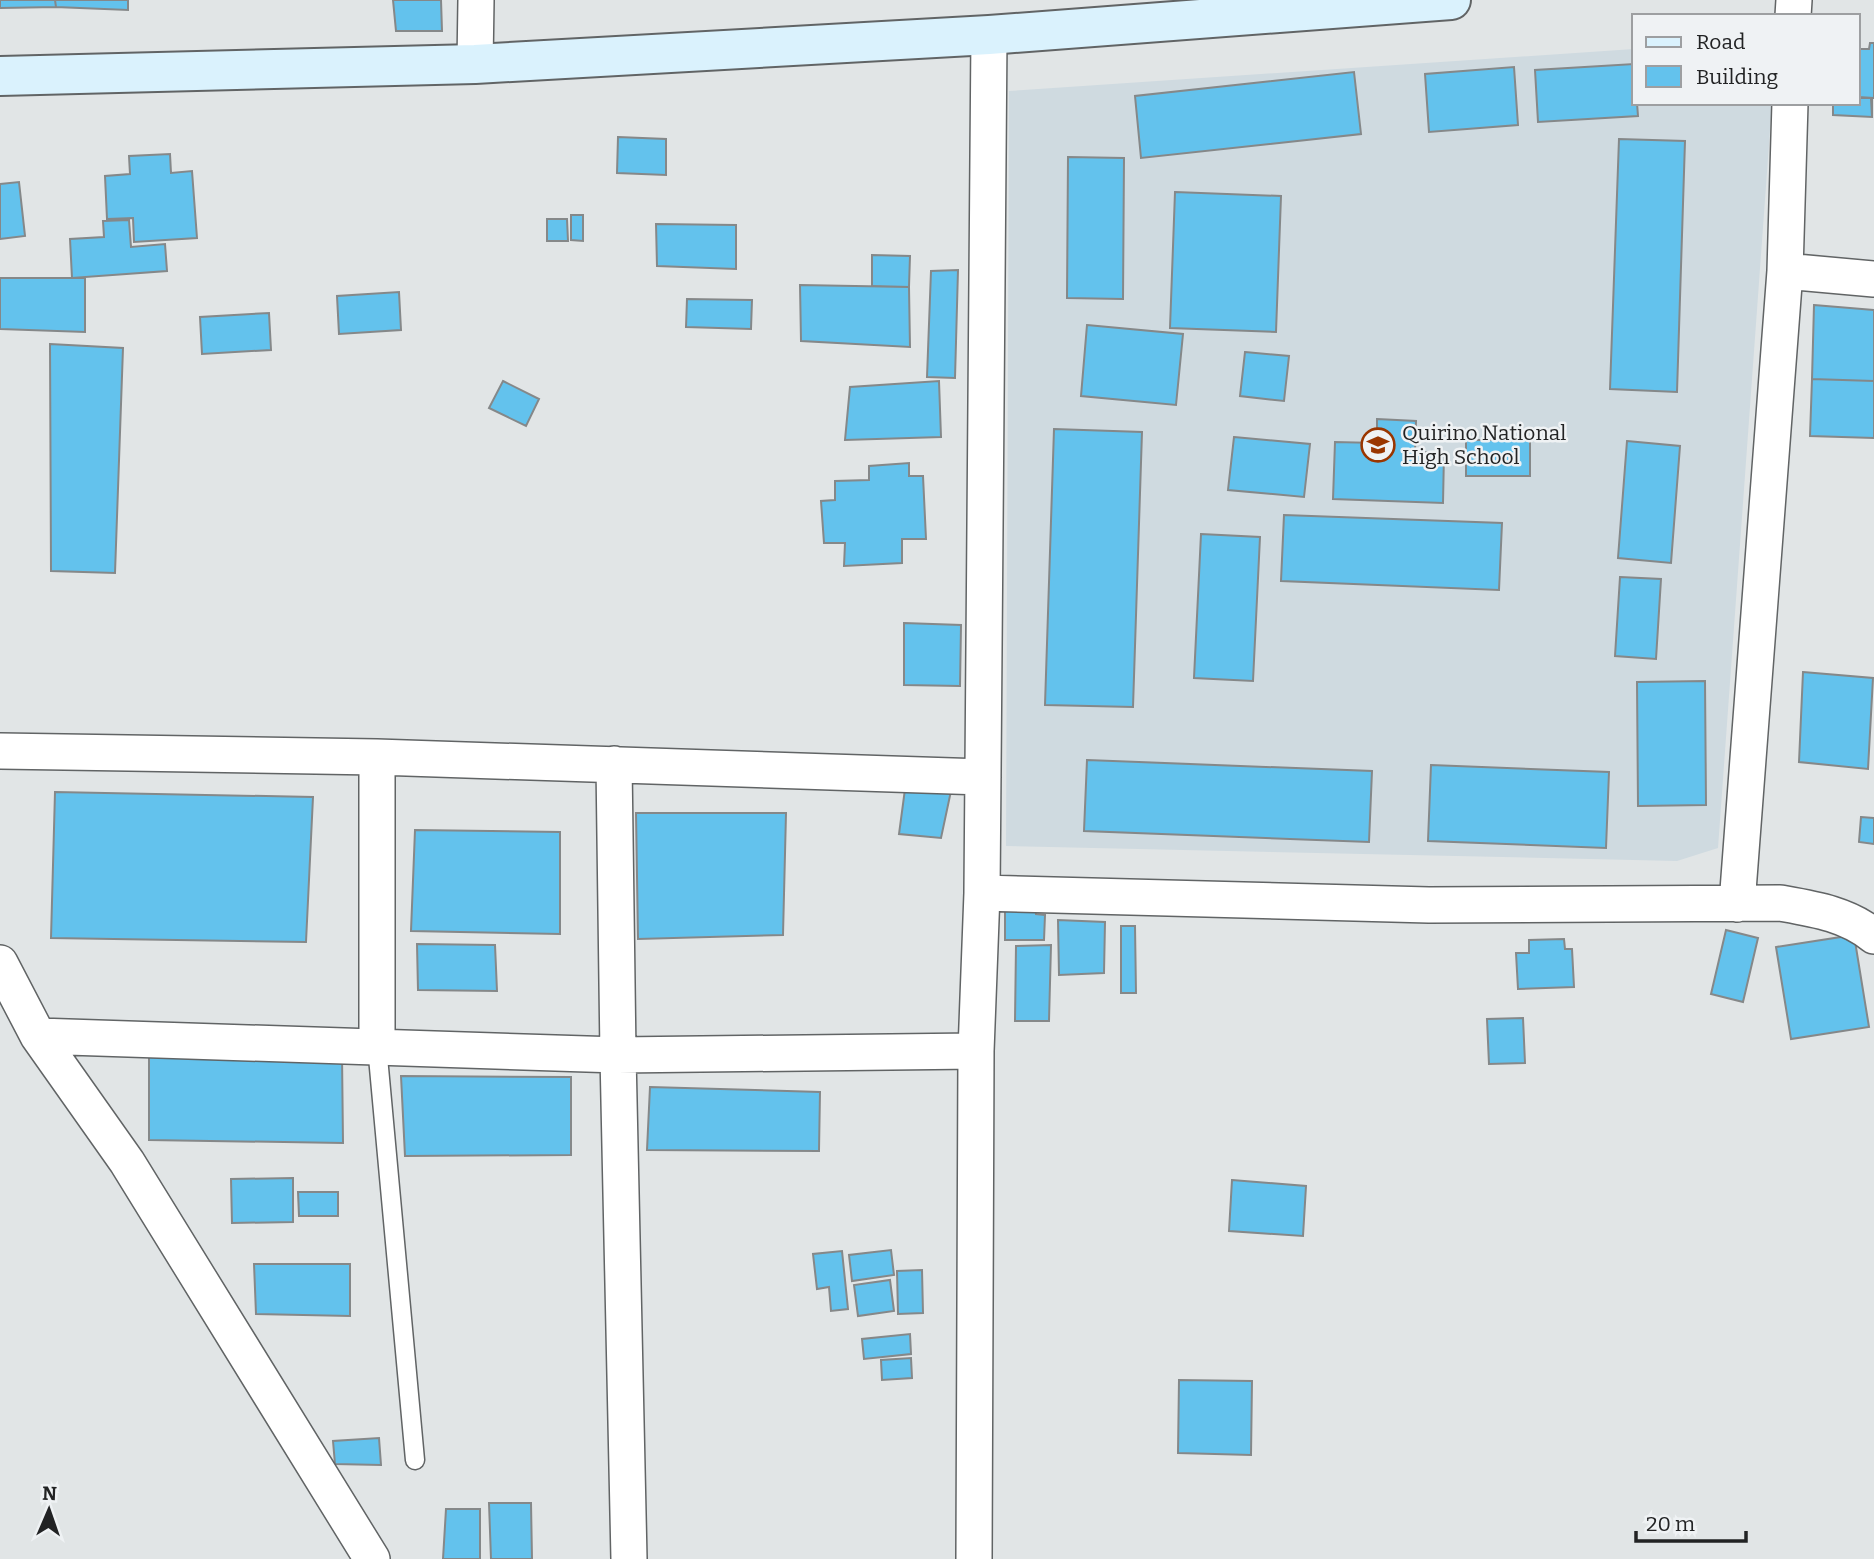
<svg xmlns="http://www.w3.org/2000/svg" width="1874" height="1559" viewBox="0 0 1874 1559" font-family="Bitter,serif">
<rect width="100%" height="100%" fill="#e1e5e6"/>
<path fill="#cfdae0" d="M1634 49V103H1772L1718 848 1677 861 1006 846 1009 91Z"/>
<path fill="#63c2ed" stroke="#858889" stroke-width="2" d="M0 0H55L56 7 0 8Z
M0 0H55L56 7 0 8Z
M55 0H128V10L56 7Z
M55 0H128V10L56 7Z
M393 0H441L442 31H396Z
M393 0H441L442 31H396Z
M1870 43H1874V98L1858 97V49H1869Z
M1870 43H1874V98H1858V49H1869Z
M1634 64V103H1637L1638 116 1538 122 1535 70Z
M1514 67 1518 125 1429 132 1425 74Z
M1354 72 1361 134 1141 158 1135 96Z
M1858 97 1872 98V117L1833 115V103H1858Z
M1858 98H1871L1872 117 1833 115V103H1858Z
M618 137 666 139V175L617 173Z
M1619 139 1685 141 1677 392 1610 389Z
M170 154 171 173 192 171 197 238 134 242 133 218 107 219 105 176 130 174 129 156Z
M1068 157 1124 158 1123 299 1067 298Z
M19 182 25 236 0 239V184Z
M1175 192 1281 196 1276 332 1170 328Z
M571 215H583V241L571 240Z
M547 219H567L568 241H547Z
M129 220 131 247 165 244 167 271 72 278 70 239 104 237 103 221Z
M656 224 736 225V269L657 266Z
M872 255 910 256 909 287 872 286Z
M958 270 955 378 927 377 931 271Z
M0 278H85V332L0 329Z
M800 285 909 287 910 347 801 341Z
M800 285 909 287 910 347 801 341Z
M399 292 401 330 339 334 337 296Z
M687 299 752 300 751 329 686 327Z
M1814 305 1874 310V381L1812 379Z
M1814 305 1874 310V381L1812 379Z
M269 313 271 350 202 354 200 317Z
M1087 325 1183 334 1176 405 1081 396Z
M50 344 123 348 115 573 51 571Z
M1245 352 1289 356 1284 401 1240 396Z
M1812 379 1874 381V438L1810 436Z
M1812 379 1874 381V438L1810 436Z
M503 381 539 399 526 426 489 408Z
M939 381 941 437 845 440 850 387Z
M1377 419 1416 421 1415 452 1444 453 1443 503 1333 499 1335 442 1377 443Z
M1054 429 1142 432 1133 707 1045 705Z
M1234 437 1310 444 1304 497 1228 490Z
M1466 440H1530V476H1466Z
M1627 441 1680 446 1671 563 1618 558Z
M909 463V476H923L926 539H902V563L844 566 845 543H824L821 501 835 500V481L869 480V466Z
M1284 515 1502 523 1499 590 1281 581Z
M1201 534 1260 537 1253 681 1194 678Z
M1620 577 1661 579 1656 659 1615 656Z
M904 623 961 625 960 686 904 685Z
M1803 672 1873 678 1868 769 1799 762Z
M1705 681 1706 805 1638 806 1637 682Z
M1087 760 1372 771 1369 842 1084 831Z
M1431 765 1609 772 1606 848 1428 841Z
M905 789 951 791 941 838 899 834Z
M55 792 313 797 306 942 51 938Z
M636 813H786L783 935 638 939Z
M1861 817 1874 818V844L1859 842Z
M415 830 560 832V934L411 931Z
M1005 893 1035 895 1036 914 1045 915 1044 940H1005Z
M1058 920 1105 922 1104 973 1059 975Z
M1121 926H1135L1136 993H1121Z
M1726 930 1758 938 1743 1002 1711 994Z
M1854 935 1869 1027 1791 1039 1776 947Z
M1564 939 1565 949H1572L1574 987 1518 989 1516 953H1529V940Z
M417 944 495 945 497 991 418 990Z
M1051 945 1049 1021H1015L1016 946Z
M1523 1018 1525 1063 1489 1064 1487 1019Z
M149 1053 342 1055 343 1143 149 1140Z
M401 1076 571 1077V1155L405 1156Z
M650 1087 820 1092 819 1151 647 1150Z
M293 1178V1222L232 1223 231 1179Z
M1232 1180 1306 1186 1303 1236 1229 1231Z
M298 1192H338V1216H299Z
M891 1250 894 1275 852 1281 849 1255Z
M842 1251 848 1309 831 1311 829 1287 817 1289 813 1254Z
M254 1264H350V1316L256 1314Z
M254 1264H350V1316L256 1314Z
M922 1270 923 1313 898 1314 897 1271Z
M890 1280 894 1311 858 1316 854 1285Z
M910 1334 911 1354 864 1359 862 1339Z
M911 1358 912 1378 882 1380 881 1360Z
M1179 1380 1252 1381 1251 1455 1178 1453Z
M379 1438 381 1465 335 1464 333 1441Z
M489 1503H531L532 1559H491Z
M446 1509H480V1559H443Z"/>
<g fill="none" stroke-linecap="round" stroke-linejoin="round">
<defs>
<path id="service" d="M377 1046 415 1460"/>
<path id="minor" d="M1793 16 1794 0
M475 64 476 0
M1785 271 1874 279
M0 751 377 757 983 777
M614 764 618 1055 629 1559
M982 893 1429 905 1780 903C1814 909 1847 914 1874 936
M1737 904 1785 271 1790 103
M0 963 38 1036 127 1162 372 1559
M38 1036 618 1055 976 1051
M377 1046V757
M974 1559 976 1051 982 893 989 35"/>
<path id="secondary" d="M0 76 475 64 989 35 1451 0"/>
</defs>
<use href="#service" stroke="#616465" stroke-width="21"/>
<use href="#minor" stroke="#616465" stroke-width="38"/>
<use href="#secondary" stroke="#616465" stroke-width="42"/>
<use href="#service" stroke="#fff" stroke-width="18"/>
<use href="#minor" stroke="#fff" stroke-width="35"/>
<use href="#secondary" stroke="#daf2fd" stroke-width="38"/>
</g>
<defs>
<symbol id="school-ring" viewBox="-11 -11 22 22"><circle r="9.5" fill="#eff2f4" stroke="#9a3600" stroke-width="1.5"/><path d="M0-5L7-2L0 1L-7-2ZM-4 1L0 2.5L4 1V4Q0 6-4 4Z" fill="#9a3600"/></symbol>
</defs>
<g fill-rule="evenodd">
<use href="#school-ring" x="1359" y="426" width="38" height="38"/>
</g>
<g text-anchor="middle" dominant-baseline="central" stroke-width="5" stroke-linejoin="round" paint-order="stroke">
<g font-size="21" fill="#222324" stroke="#eff2f4" text-anchor="start">
<text x="1402" y="433">Quirino National<tspan x="1402" dy="24">High School</tspan></text>
</g>
</g>
<rect x="1632" y="14" width="228" height="91" fill="#eff2f4" stroke="#9d9fa1" stroke-width="2"/>
<rect x="1646" y="37" width="35" height="10" fill="#daf2fd" stroke="#9d9fa1" stroke-width="2"/>
<text x="1696" y="49" font-size="21" fill="#222324">Road</text>
<rect x="1646" y="66" width="35" height="21" fill="#63c2ed" stroke="#9d9fa1" stroke-width="2"/>
<text x="1696" y="84" font-size="21" fill="#222324">Building</text>
<g transform="translate(49 1510) rotate(2)" stroke="#eff2f4" stroke-width="5" paint-order="stroke">
<path d="M0-5L12 26L0 18L-12 26Z" fill="#222324"/>
<text y="-10" font-size="19" font-weight="bold" text-anchor="middle" fill="#222324">N</text>
</g>
<path d="M1636 1531v10h110v-10" fill="none" stroke="#222324" stroke-width="3.5"/>
<text x="1646" y="1531" font-size="21" fill="#222324" stroke="#eff2f4" stroke-width="5" paint-order="stroke">20 m</text>
</svg>
